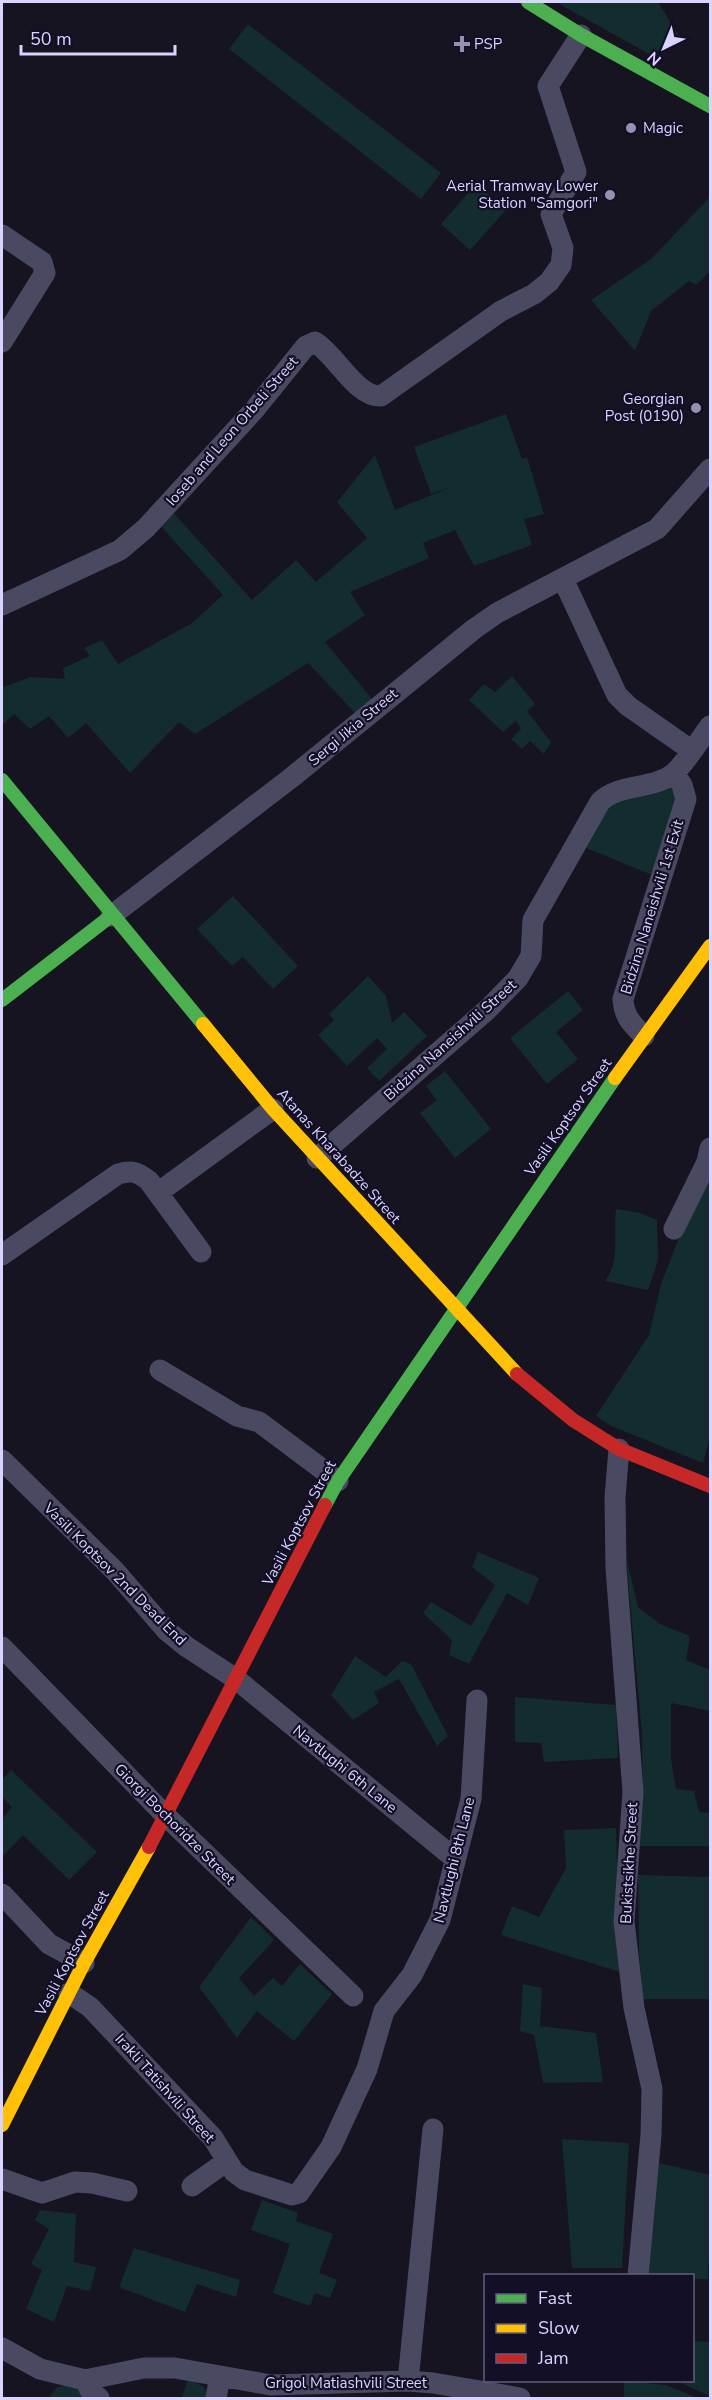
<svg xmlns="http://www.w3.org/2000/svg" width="712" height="2400" viewBox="0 0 712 2400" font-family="'Nunito Sans',sans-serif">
<rect width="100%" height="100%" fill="#161421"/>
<path fill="#132c2d" d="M556 2H658L681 39 656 58Z
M248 24 441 173 421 199 229 49Z
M476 184 506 210 470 250 441 224Z
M710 197V271L696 285 689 281 651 311 635 351 591 300 651 259Z
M506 414 522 459 527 457 544 514 524 519 532 545 474 566 455 530 423 543 429 558 350 592 365 615 325 642 372 699 356 714 308 663 195 734 179 722 130 773 86 723 68 738 49 716 30 729 14 714 2 725V685L4 687 30 677 65 679 63 668 90 656 84 648 102 640 118 664 192 623 223 595 158 523 171 510 252 600 296 560 316 582 367 538 337 502 375 455 395 510 451 487 431 494 414 447Z
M512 676 535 704 527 711 551 742 544 754 530 741 522 749 511 739 521 729 516 721 503 732 469 700 484 684 495 692Z
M666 783 678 795 657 877 579 845 607 800Z
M233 896 298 966 273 989 243 957 232 966 197 929Z
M368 976 386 996 392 1023 404 1012 427 1036 379 1081 367 1068 387 1049 377 1038 347 1066 318 1035 334 1020 329 1014Z
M568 991 583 1010 556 1032 578 1059 547 1084 510 1038Z
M445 1071 491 1129 455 1158 420 1113 437 1100 426 1086Z
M710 1172V1437L703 1463 611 1426 596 1416 649 1335 661 1284 682 1230Z
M616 1209 640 1213 657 1220 658 1260 648 1290 605 1281C621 1259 613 1234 616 1209Z
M478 1552 539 1578 528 1605 507 1593 469 1664 449 1655 452 1640 423 1613 431 1602 471 1626 495 1585 472 1567Z
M626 1557 638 1607 660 1624 690 1636 686 1660 710 1670V1711L671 1703V1758L676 1789 694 1791 699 1812 710 1813V1846H635L643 1803 642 1734Z
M355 1656 386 1677 402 1661 411 1664 448 1736 437 1746 399 1679 374 1692 379 1703 353 1720 331 1695Z
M515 1697 616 1705 618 1758 544 1762 541 1743 515 1742Z
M11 1770 97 1852 69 1880 23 1835 2 1857V1819L12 1807 2 1797V1780Z
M616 1828 620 1972 501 1935 512 1906 539 1917 566 1868 564 1830Z
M638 1875 710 1877V1999H643L639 1952Z
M251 1917 274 1940 239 1978 254 1996 273 1978 282 1986 300 1964 332 1994 294 2041 257 2011 237 2038 199 1987Z
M523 1984 542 1988 540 2026 596 2033 603 2082 543 2083 534 2035 520 2031Z
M562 2139 629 2143 622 2268H572Z
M659 2163 710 2175V2263H708V2279H693L692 2276H644Z
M262 2200 298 2213 296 2221 333 2234 319 2273 337 2280 330 2298 315 2293 310 2306 273 2293 290 2244 251 2230Z
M40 2210 76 2214 74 2262 96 2267 90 2291 67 2286 54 2322 26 2309 42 2270 31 2264 49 2229 35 2220Z
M134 2248 240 2280 236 2297 197 2284 185 2312 119 2287Z
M693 2341 710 2342V2396L676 2381 692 2380Z
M188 2379 204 2387 210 2398H182Z
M624 2381 666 2385 698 2398H624Z
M65 2386 81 2389 93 2398H49L57 2387Z"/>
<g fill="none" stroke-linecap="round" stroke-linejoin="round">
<path stroke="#4a4962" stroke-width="21" d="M2 235 42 262 45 273 2 342
M563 579 617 695 628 706 691 750
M2 605 120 550 146 528 255 409 306 346 315 342C336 355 357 398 381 396L501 311 534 294 549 282 561 265 563 248 551 214 576 172 548 86 581 35
M111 916 291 778 474 629 497 613 657 529 710 469
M644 1036C632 1024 624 1017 623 999L686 799 682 785 674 773
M317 1158 488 1009 518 978 531 956 533 920 600 802C619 783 652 790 673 774 685 764 700 739 710 726
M159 1192 273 1109
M674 1229 707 1162 710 1148
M2 1255 118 1174C132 1170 138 1172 149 1181L201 1252
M160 1370 237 1416 259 1422 338 1481
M619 1449 615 1497 616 1568 633 1792 624 1921 634 2008 652 2089 651 2135 638 2276
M2 1460 115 1571 166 1630 187 1647 236 1679 454 1858
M2 1647 166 1816 353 1996
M2 1894 49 1944 84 1963
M69 1993 90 2007 213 2138 234 2172 245 2180 292 2195 299 2193 331 2147 367 2069 384 2011 412 1975 440 1920 471 1799 477 1700
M2 2179 42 2193 75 2182 92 2183 127 2191
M192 2186 227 2161
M2 2348 40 2369 85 2380 144 2368H175L271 2385 408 2381 433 2383 520 2398
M85 2380 91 2392 99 2398
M408 2381 433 2129
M216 2398 220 2376"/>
<path stroke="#4caf50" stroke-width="14" d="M528 2 581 35 710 106
M2 780 203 1024
M2 1000 111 916
M325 1505 338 1481 615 1078"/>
<path stroke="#ffc107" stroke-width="14" d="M203 1024 273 1109 517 1374
M615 1078 710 946
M2 2125 84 1963 149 1847"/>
<path stroke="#c62828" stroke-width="14" d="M517 1374 573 1420 619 1449 710 1486
M149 1847 325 1505"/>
</g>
<g fill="#9591b1" stroke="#130f26" stroke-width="2">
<path d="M459 35h6v6h6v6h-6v6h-6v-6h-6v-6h6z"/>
<circle cx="631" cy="128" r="6"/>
<circle cx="610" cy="195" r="6"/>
<circle cx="696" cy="408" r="6"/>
</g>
<g text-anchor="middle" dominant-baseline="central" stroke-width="4.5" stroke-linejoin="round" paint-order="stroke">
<g font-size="15" fill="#d9d4ff" stroke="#130f26" text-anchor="start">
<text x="474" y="44">PSP</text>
<text x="643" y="128">Magic</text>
<text x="598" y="186" text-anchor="end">Aerial Tramway Lower<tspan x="598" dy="17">Station "Samgori"</tspan></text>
<text x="684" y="399" text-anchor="end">Georgian<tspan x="684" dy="17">Post (0190)</tspan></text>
</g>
<g font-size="15" fill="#d9d4ff" stroke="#130f26">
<text transform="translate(232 431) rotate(-49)">Ioseb and Leon Orbeli Street</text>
<text transform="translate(353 727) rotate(-40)">Sergi Jikia Street</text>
<text transform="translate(652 907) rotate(-73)">Bidzina Naneishvili 1st Exit</text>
<text transform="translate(450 1040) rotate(-42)">Bidzina Naneishvili Street</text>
<text transform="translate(568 1117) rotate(-55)">Vasili Koptsov Street</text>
<text transform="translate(339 1156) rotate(48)">Atanas Kharabadze Street</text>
<text transform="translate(299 1523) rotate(-62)">Vasili Koptsov Street</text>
<text transform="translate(115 1574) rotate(45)">Vasili Koptsov 2nd Dead End</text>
<text transform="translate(345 1769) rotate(39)">Navtlughi 6th Lane</text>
<text transform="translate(175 1824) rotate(45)">Giorgi Bochoridze Street</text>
<text transform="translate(454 1860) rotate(-76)">Navtlughi 8th Lane</text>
<text transform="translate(629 1863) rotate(-87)">Bukistsikhe Street</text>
<text transform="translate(72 1953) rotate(-62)">Vasili Koptsov Street</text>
<text transform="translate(165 2088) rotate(48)">Irakli Tatishvili Street</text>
<text x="346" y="2383">Grigol Matiashvili Street</text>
</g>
</g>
<rect width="712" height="2400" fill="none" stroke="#d9d4ff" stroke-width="6"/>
<rect x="484" y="2274" width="210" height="108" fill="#130f26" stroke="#625e7d" stroke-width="1.5"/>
<rect x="496" y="2294" width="30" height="9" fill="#4caf50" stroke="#625e7d" stroke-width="1.5"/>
<text x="538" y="2304" font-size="18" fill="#d9d4ff">Fast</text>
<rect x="496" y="2324" width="30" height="9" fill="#ffc107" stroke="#625e7d" stroke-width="1.5"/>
<text x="538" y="2334" font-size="18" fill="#d9d4ff">Slow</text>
<rect x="496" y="2354" width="30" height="9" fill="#c62828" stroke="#625e7d" stroke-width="1.5"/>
<text x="538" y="2364" font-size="18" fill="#d9d4ff">Jam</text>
<g transform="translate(664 48) rotate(223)" stroke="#130f26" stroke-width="4.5" paint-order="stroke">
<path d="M0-4.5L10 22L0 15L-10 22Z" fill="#d9d4ff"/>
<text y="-9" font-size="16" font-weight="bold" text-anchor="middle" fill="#d9d4ff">N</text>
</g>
<path d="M21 45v9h154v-9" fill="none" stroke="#d9d4ff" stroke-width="3"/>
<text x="30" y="45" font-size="18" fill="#d9d4ff" stroke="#130f26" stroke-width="4.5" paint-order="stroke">50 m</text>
</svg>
